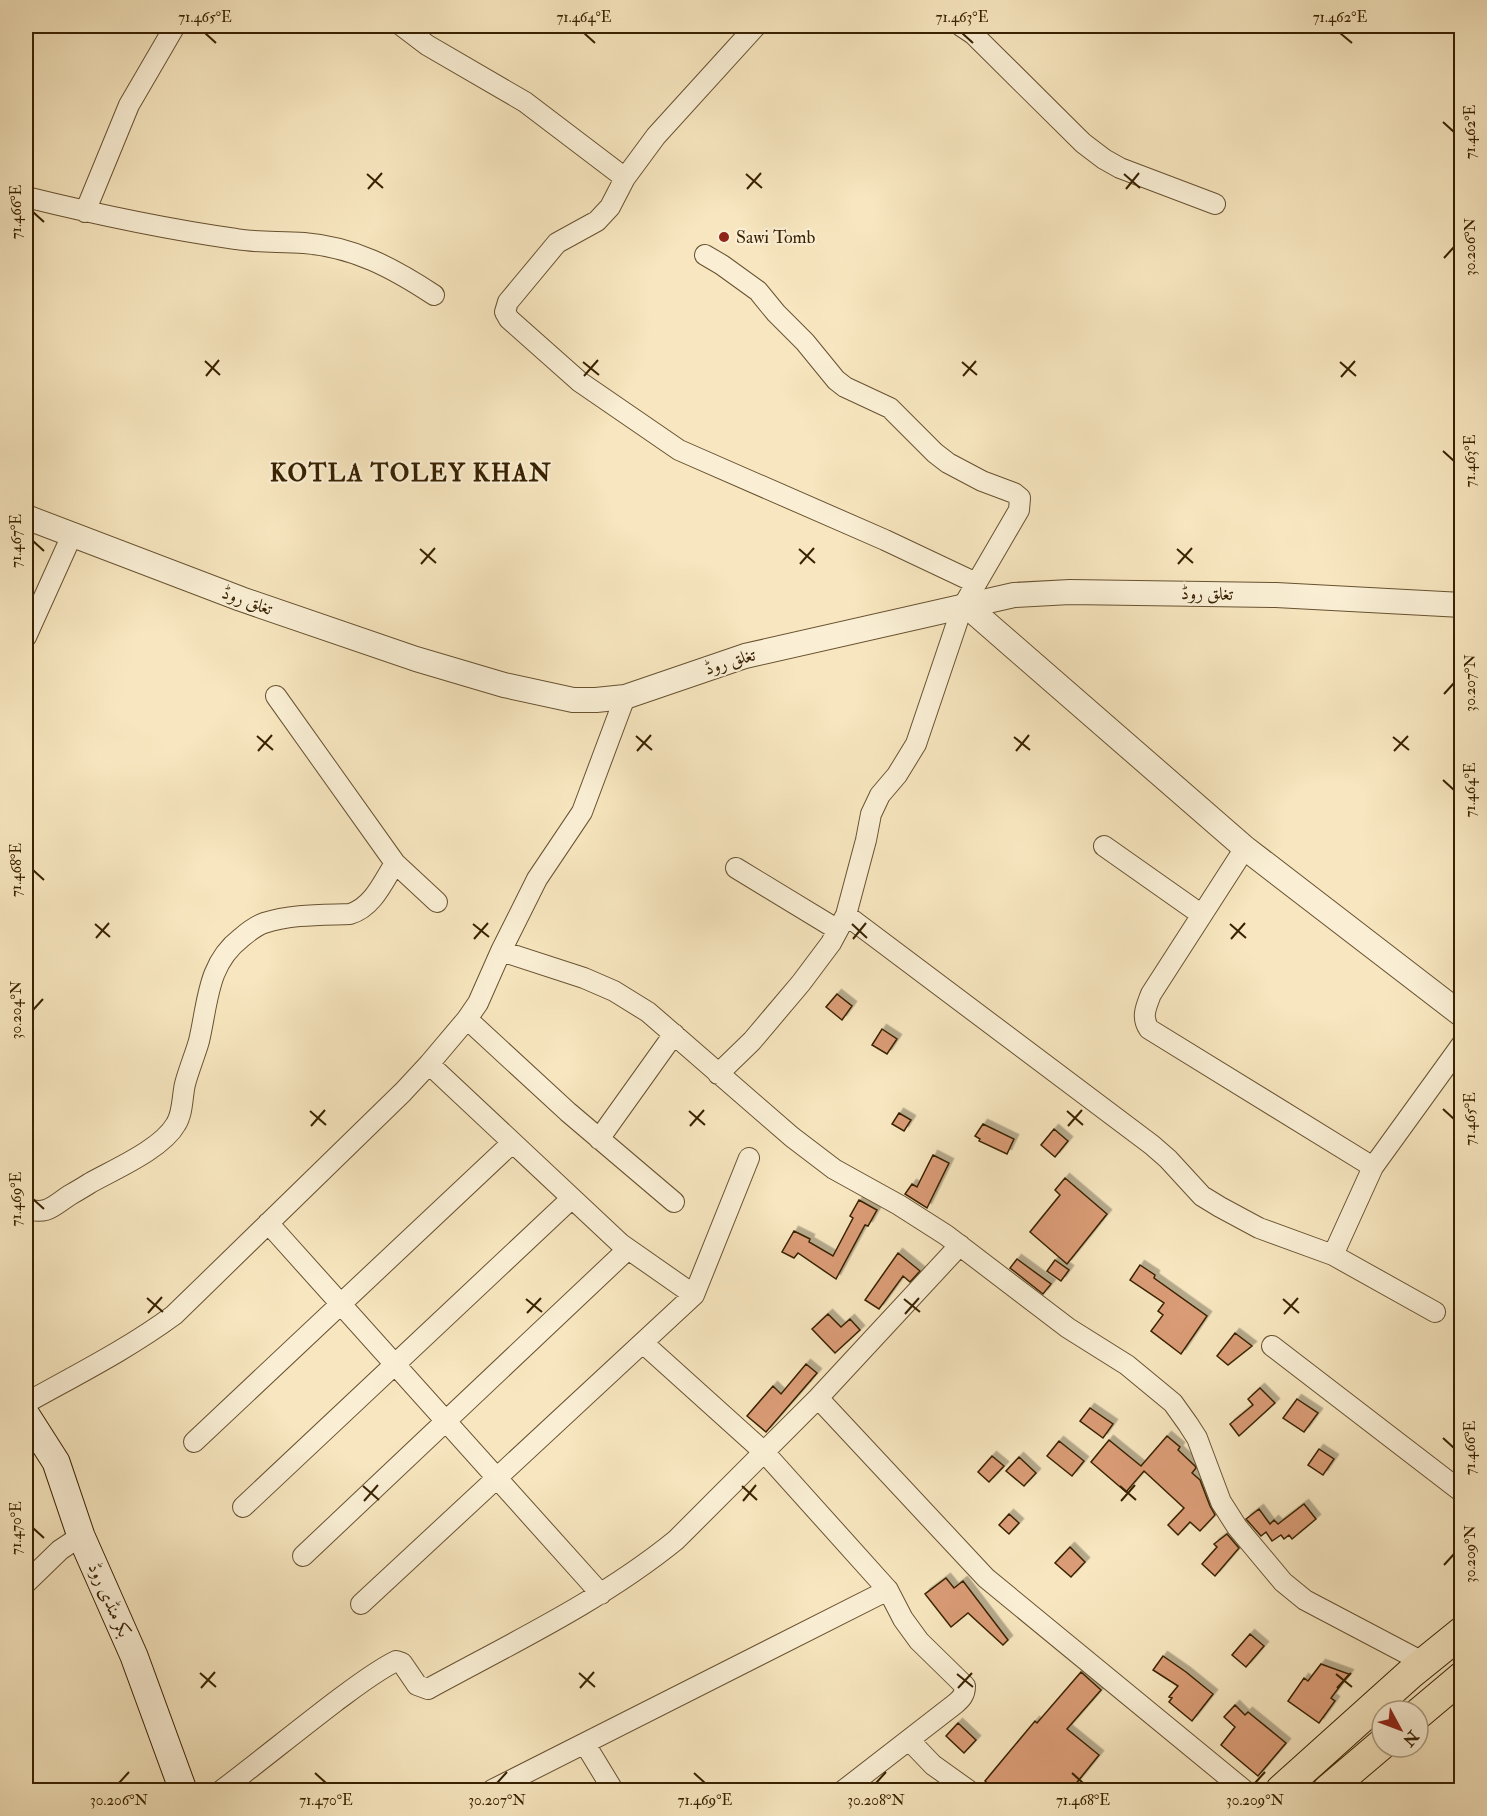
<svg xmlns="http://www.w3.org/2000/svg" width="1487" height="1816" viewBox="0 0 1487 1816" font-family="'IM FELL Double Pica',Amiri,serif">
<defs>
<filter id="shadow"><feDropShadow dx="4.5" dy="-4.5" stdDeviation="0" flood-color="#0004"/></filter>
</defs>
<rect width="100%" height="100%" fill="#f7e6bf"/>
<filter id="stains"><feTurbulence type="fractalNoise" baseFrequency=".00333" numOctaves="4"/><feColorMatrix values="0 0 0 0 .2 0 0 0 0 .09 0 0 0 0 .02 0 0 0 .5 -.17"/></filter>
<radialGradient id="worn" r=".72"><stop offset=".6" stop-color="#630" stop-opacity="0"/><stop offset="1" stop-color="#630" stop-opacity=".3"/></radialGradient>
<path fill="#da9c76" stroke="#382100" stroke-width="1.5" filter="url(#shadow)" d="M837 994 852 1006 842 1020 826 1007Z
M882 1029 897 1039 887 1054 872 1045Z
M899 1113 911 1120 904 1131 892 1124Z
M983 1124 1014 1139 1007 1154 979 1141 980 1139 975 1136Z
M1054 1129 1068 1141 1055 1157 1041 1145Z
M933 1155 949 1163 927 1208 905 1194 912 1184 917 1187Z
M1065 1178 1107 1214 1067 1264 1030 1232 1060 1195 1055 1190Z
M859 1200 877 1210 868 1226 865 1225 836 1279 798 1253 794 1258 782 1252 794 1231 810 1239 809 1242 833 1256 853 1218 850 1216Z
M898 1253 920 1271 910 1282 903 1276 879 1309 865 1300Z
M1017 1259 1051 1284 1043 1294 1010 1268Z
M1055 1260 1069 1270 1061 1281 1047 1271Z
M1140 1265 1155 1275 1154 1278 1207 1316 1181 1354 1151 1331 1163 1315 1158 1311 1164 1303 1130 1280Z
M828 1314 841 1327 850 1319 860 1330 835 1353 812 1329Z
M1235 1333 1252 1346 1228 1365 1217 1356Z
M806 1364 817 1373 766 1432 747 1416 773 1386 781 1394Z
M1260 1388 1275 1403 1239 1436 1230 1424 1253 1405 1248 1399Z
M1297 1399 1318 1413 1304 1432 1283 1418Z
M1090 1408 1113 1424 1103 1438 1080 1421Z
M1167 1436 1180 1447 1178 1450 1195 1466 1196 1468 1192 1473 1200 1480 1210 1506 1215 1515 1200 1531 1190 1522 1178 1535 1168 1525 1184 1508 1144 1471 1126 1492 1091 1462 1109 1440 1141 1466Z
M1059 1441 1084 1461 1072 1476 1047 1456Z
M1319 1449 1334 1459 1323 1475 1308 1465Z
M992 1456 1004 1466 989 1482 978 1472Z
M1019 1457 1036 1473 1024 1486 1006 1471Z
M1304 1504 1316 1519 1292 1539 1289 1535 1284 1539 1281 1535 1272 1541 1266 1532 1261 1536 1246 1519 1259 1509 1270 1524 1274 1520 1278 1524Z
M1009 1514 1019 1523 1009 1534 999 1525Z
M1227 1534 1239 1548 1215 1576 1202 1564 1217 1547 1214 1544Z
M1070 1547 1085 1562 1071 1577 1055 1563Z
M946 1578 954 1588 963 1581 1008 1640 1003 1645 968 1613 951 1627 925 1594Z
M1250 1634 1264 1646 1246 1667 1232 1655Z
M1163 1656 1186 1672 1213 1694 1192 1721 1169 1702 1172 1698 1169 1697 1178 1686 1153 1670Z
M1321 1664 1349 1674 1331 1698 1335 1701 1319 1723 1288 1701 1304 1678 1308 1681Z
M1081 1672 1101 1690 1067 1729 1099 1755 1070 1791H997L985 1781 1035 1721 1037 1723Z
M1235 1705 1245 1715 1248 1712 1286 1743 1258 1776 1221 1745 1235 1727 1224 1717Z
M958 1723 976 1740 964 1753 946 1736Z"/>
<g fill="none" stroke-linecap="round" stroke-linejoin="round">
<defs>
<path id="minor" d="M402 26 427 45 525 102 625 178
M756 26 656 136 625 178 610 207 597 221 557 243 508 302 505 312 509 319 580 382 679 450 885 540 976 583
M961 26 973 34 1083 143 1104 159 1120 168 1215 204
M26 197C95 214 165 229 236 239 258 243 282 241 304 243 354 247 393 268 434 295
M85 212 129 105 175 26
M705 255 722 265 758 291 776 313 805 342 836 380 845 387 890 408 935 453 948 463 982 481 1014 493 1020 498 1019 510 962 608 916 744 897 775 880 795 871 814 866 840 846 915 831 943 801 983 752 1041 718 1074
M26 637 72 535
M276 696 395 863 437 902
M1104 846 1202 915
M1245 848 1151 994C1146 1007 1141 1017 1149 1029L1373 1167
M736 868 838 930
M846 915 1152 1145 1168 1159 1202 1196 1220 1207 1259 1228 1333 1255 1435 1312
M501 951 584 978 614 991 648 1012 792 1137 834 1169 899 1205 946 1235 1068 1328 1127 1365 1173 1403 1188 1424 1197 1438 1221 1502 1237 1527 1283 1582 1305 1600 1417 1659
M467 1019 568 1112 674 1202
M429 1064 621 1244 694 1295
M599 1139 674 1034
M26 1209C48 1215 53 1206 70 1195 77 1191 84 1187 90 1183 115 1169 162 1149 176 1124 183 1113 182 1097 185 1084 189 1069 195 1055 199 1041 208 1003 207 964 241 938 248 932 256 926 264 923 292 914 321 915 350 914 373 907 383 882 395 863
M268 1223 601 1594
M1333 1255 1373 1167 1462 1044
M643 1343 764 1452 888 1590 903 1619 919 1641 965 1686C965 1695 961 1699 955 1704L844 1790
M1272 1346 1462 1492
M818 1398 986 1578 1244 1790
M26 1403C76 1375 128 1349 174 1315L403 1092 429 1064 467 1019 478 1003 501 951 537 879 582 812 625 697
M194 1442 512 1143
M243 1507 572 1198
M303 1556 628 1249
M26 1583 60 1550 81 1536
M361 1604 694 1295 749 1158
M909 1740 933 1765 968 1790
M585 1744 613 1790
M222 1790C260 1761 297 1731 335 1702 354 1688 374 1672 396 1661L402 1663 417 1685 428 1689C512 1643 601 1601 676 1540L818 1398 960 1245
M492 1790 888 1590"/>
<path id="tertiary" d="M26 517 241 599 416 659 504 685 573 700H596L625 697 745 656 1014 595 1070 592 1276 595 1462 605
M968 607 1245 848 1462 1015"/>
<path id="secondary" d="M26 1415 56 1462 81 1536 134 1656 183 1790"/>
<path id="primary" d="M1418 1714 1462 1677
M1281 1790 1410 1674 1462 1632
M1328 1790 1382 1744"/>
</defs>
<use href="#minor" stroke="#685230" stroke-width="22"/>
<use href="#tertiary" stroke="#685230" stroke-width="26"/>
<use href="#secondary" stroke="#382100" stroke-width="29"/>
<use href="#primary" stroke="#382100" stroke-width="32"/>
<use href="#minor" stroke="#faefd5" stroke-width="20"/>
<use href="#tertiary" stroke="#faefd5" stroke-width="24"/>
<use href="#secondary" stroke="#faefd5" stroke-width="27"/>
<use href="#primary" stroke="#f7e6bf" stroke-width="30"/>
</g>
<path fill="none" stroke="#382100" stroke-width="2" d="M205 33 216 43M584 33 595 43M962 33 973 43M1340 33 1352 43M1443 122 1454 132M367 174 383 188M746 174 762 188M1124 174 1140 188M368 189 382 173M747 189 761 173M1126 189 1139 173M33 212 44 222M1444 258 1454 247M205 361 220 375M583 362 599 375M962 362 977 375M1340 362 1356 376M206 376 219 360M584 376 598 360M963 376 976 361M1341 377 1355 361M1443 451 1454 461M33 541 44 551M420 549 436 563M799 549 815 563M1177 549 1193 563M421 564 435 548M800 564 814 548M1178 564 1192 548M1444 694 1454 683M257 736 273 750M636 736 652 750M1014 737 1030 750M1393 737 1409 750M258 751 272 735M637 751 651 735M1016 751 1029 735M1394 751 1408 736M1443 780 1454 790M33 870 44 880M95 924 110 937M473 924 489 937M852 924 867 938M1230 924 1246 938M96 938 109 923M474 939 488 923M853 939 866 923M1231 939 1245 923M33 1010 43 999M1443 1109 1454 1119M310 1111 326 1125M689 1111 705 1125M1067 1111 1083 1125M311 1126 325 1110M690 1126 704 1110M1068 1126 1082 1110M33 1199 44 1209M147 1298 163 1312M526 1299 542 1312M904 1299 920 1312M1283 1299 1299 1313M148 1313 162 1297M527 1313 541 1298M905 1314 919 1298M1284 1314 1298 1298M1443 1438 1454 1448M363 1486 379 1500M742 1486 757 1500M1120 1486 1136 1500M364 1501 378 1485M743 1501 756 1485M1121 1501 1135 1485M33 1528 44 1538M1444 1565 1454 1554M200 1673 216 1687M579 1673 595 1687M957 1674 973 1687M1336 1674 1352 1687M201 1688 215 1672M580 1688 594 1672M958 1688 972 1673M1337 1688 1351 1673M315 1773 326 1783M694 1773 705 1783M1072 1773 1083 1783M119 1783 129 1772M497 1783 507 1772M876 1783 886 1772M1255 1783 1265 1772"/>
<circle fill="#8f2418" stroke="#faefd5" stroke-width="2" cx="724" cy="237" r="6"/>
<g text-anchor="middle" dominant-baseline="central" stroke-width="4.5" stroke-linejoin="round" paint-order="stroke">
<g font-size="18" fill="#382100" stroke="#faefd5" text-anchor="start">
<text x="736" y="237">Sawi Tomb</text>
</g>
<g font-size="18" fill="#382100" stroke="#faefd5">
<text transform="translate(1207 594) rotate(1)">تغلق روڈ</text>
<text transform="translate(247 601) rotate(20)">تغلق روڈ</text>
<text transform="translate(730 662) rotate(-17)">تغلق روڈ</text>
<text transform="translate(109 1600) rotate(66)">بکر منڈی روڈ</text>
</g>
<g font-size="24" font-weight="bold" letter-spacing="1.5" fill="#382100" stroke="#faefd5">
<text x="411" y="473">KOTLA TOLEY KHAN</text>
</g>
</g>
<rect width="1487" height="1816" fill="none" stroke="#f7e6bf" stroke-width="66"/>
<g transform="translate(1400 1729) rotate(131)"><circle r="28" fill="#faefd5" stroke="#ac9d80" stroke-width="1.5"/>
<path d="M0-4.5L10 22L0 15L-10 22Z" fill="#8f2418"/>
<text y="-9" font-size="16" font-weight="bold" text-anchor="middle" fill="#382100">N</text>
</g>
<rect x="33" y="33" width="1421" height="1750" fill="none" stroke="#382100" stroke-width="2"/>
<g font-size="15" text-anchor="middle" fill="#382100">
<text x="205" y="22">71.465°E</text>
<text x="584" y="22">71.464°E</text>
<text x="962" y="22">71.463°E</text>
<text x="1340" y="22">71.462°E</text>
<text transform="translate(1470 132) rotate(-90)" y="5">71.462°E</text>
<text transform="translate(16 212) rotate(-90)" y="5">71.466°E</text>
<text transform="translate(1470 247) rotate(-90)" y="5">30.206°N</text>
<text transform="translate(1470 461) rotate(-90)" y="5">71.463°E</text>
<text transform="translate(16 541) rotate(-90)" y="5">71.467°E</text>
<text transform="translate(1470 683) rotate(-90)" y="5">30.207°N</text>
<text transform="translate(1470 790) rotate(-90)" y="5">71.464°E</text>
<text transform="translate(16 870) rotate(-90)" y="5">71.468°E</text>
<text transform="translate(16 1010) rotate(-90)" y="5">30.204°N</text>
<text transform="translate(1470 1119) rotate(-90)" y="5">71.465°E</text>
<text transform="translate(16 1199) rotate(-90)" y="5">71.469°E</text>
<text transform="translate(1470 1448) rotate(-90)" y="5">71.466°E</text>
<text transform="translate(16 1528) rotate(-90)" y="5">71.470°E</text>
<text transform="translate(1470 1554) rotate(-90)" y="5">30.209°N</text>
<text x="119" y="1805">30.206°N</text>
<text x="326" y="1805">71.470°E</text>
<text x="497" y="1805">30.207°N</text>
<text x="705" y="1805">71.469°E</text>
<text x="876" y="1805">30.208°N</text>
<text x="1083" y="1805">71.468°E</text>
<text x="1255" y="1805">30.209°N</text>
</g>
<rect width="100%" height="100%" filter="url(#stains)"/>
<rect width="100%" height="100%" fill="url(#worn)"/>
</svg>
